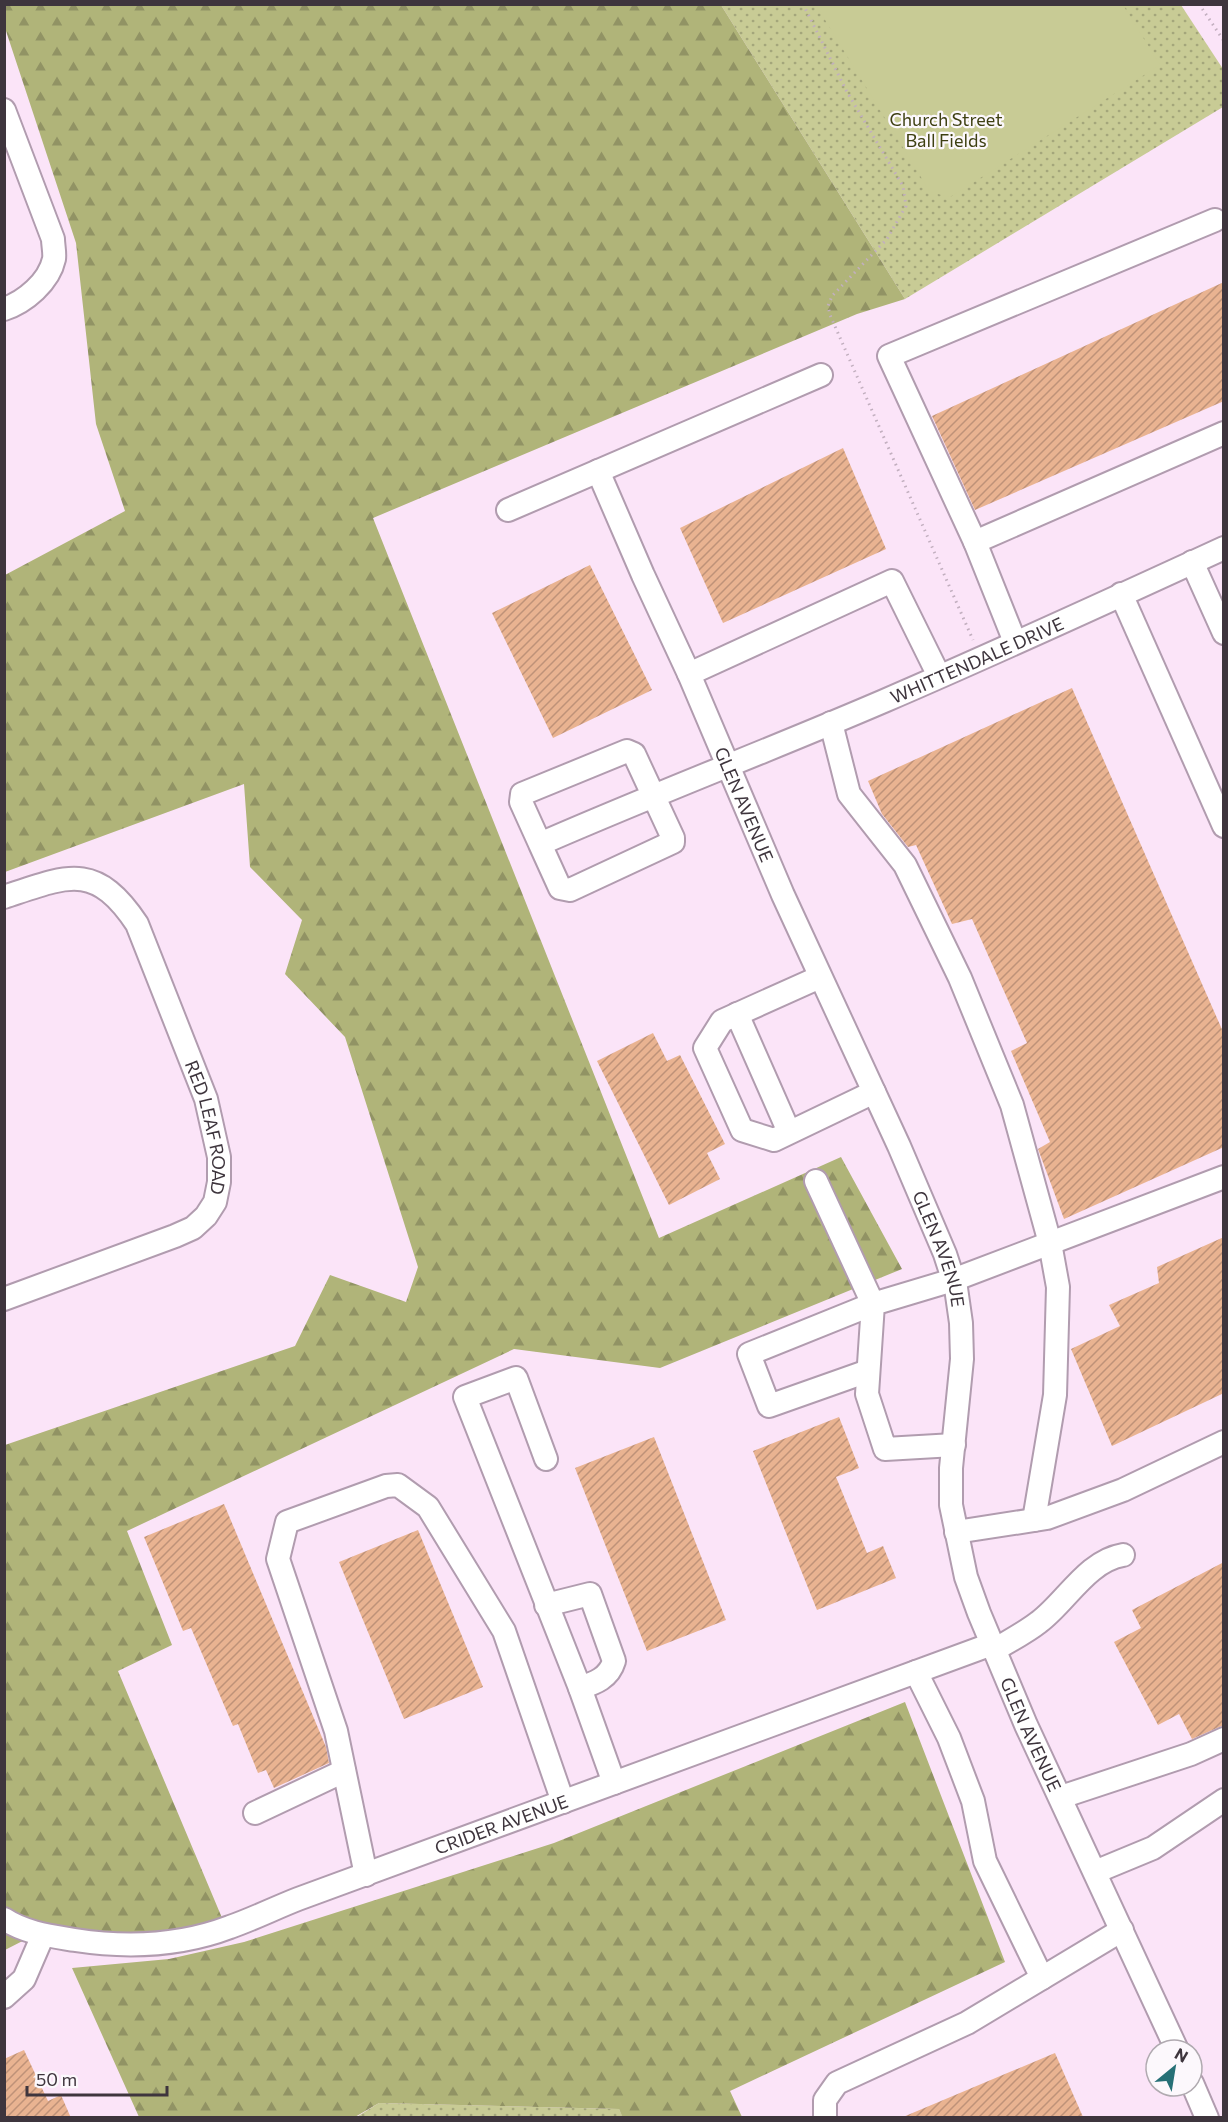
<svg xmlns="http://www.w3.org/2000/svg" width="1228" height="2122" viewBox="0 0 1228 2122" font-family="Commissioner,sans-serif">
<defs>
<pattern id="green-dots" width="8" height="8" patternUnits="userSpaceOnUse" patternTransform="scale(1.5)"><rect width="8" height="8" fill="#c8cb95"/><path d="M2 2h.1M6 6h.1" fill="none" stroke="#a4a67b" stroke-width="1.8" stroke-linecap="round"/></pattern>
<pattern id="forest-firs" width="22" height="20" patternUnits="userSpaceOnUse" patternTransform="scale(1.5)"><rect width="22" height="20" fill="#b0b479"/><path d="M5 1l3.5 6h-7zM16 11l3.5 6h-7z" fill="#919364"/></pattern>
<pattern id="building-hatch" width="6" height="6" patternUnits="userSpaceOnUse" patternTransform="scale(1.5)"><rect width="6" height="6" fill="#e9b391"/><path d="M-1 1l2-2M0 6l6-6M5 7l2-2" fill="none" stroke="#be9278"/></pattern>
</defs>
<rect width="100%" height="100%" fill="#fbe4f8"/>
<path fill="url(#green-dots)" d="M721 5H1181L1223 69V107L905 299Z
M379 2103 619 2109 623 2117 355 2118Z"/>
<path fill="url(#forest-firs)" d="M5 5H721L905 299 857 314 373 518 659 1238 841 1157 902 1269 660 1368 514 1349 127 1531 172 1645 118 1671 225 1925 75 1941 42 1931 5 1950V1445L295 1346 330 1275 406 1302 418 1267 345 1037 285 974 302 920 250 867 244 784 5 872V575L125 511 96 424 76 243 5 28Z
M905 1702 1005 1962 730 2091 742 2117 623 2118 619 2109 379 2103 355 2117H139L72 1968 169 1959 244 1942 554 1843Z"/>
<path fill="#c8cb95" d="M816 5H1123L1160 65 950 197 930 192Z"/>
<path fill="url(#building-hatch)" d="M1224 282V401L975 510 932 416Z
M843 448 886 549 723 623 680 528Z
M590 565 652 690 553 738 492 613Z
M1072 688 1224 1034V1147L1064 1219 1038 1149 1050 1142 1011 1051 1027 1043 972 919 952 924 916 845 908 847 882 814 868 781Z
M653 1033 667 1061 680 1055 725 1144 707 1153 720 1179 669 1205 597 1061Z
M1224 1237V1393L1112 1446 1071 1349 1120 1326 1109 1305 1159 1283 1157 1267Z
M839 1417 859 1468 836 1477 867 1553 883 1546 896 1578 817 1610 753 1451Z
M654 1437 726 1620 647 1651 575 1468Z
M224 1504 326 1747 329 1763 274 1788 266 1770 258 1773 238 1724 233 1726 191 1628 183 1631 144 1537Z
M418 1530 483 1687 404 1719 339 1562Z
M1224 1562V1725L1192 1739 1179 1714 1158 1725 1114 1642 1141 1628 1132 1610Z
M24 2050 48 2101 61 2095 71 2118H4V2059Z
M1055 2053 1083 2117H903Z"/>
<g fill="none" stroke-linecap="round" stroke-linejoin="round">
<defs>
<g id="minor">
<path d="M4 110 53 239C53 245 55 253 54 259 49 282 25 302 4 309"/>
<path id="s1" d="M598 471 643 575 689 674 783 895 899 1146 945 1254 956 1288 961 1323 962 1359 951 1468V1505L966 1577 979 1613 1026 1725 1177 2050"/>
<path d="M508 510 821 375"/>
<path d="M975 542 889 356 1215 220"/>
<path d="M1192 562 1224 633"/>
<path d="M1121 594 1224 826"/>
<path d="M1015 642 975 542 1224 433"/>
<path d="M689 674 892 581 939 676"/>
<path d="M831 723 849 794 905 865 960 978 1012 1105 1050 1243 1058 1287 1055 1395 1034 1520"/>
<path id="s2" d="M540 844 560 888 570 890 673 842V838L634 754 627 751 522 794 521 802 540 844C654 794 770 750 884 701 998 652 1111 600 1224 548"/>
<path id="s3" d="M4 897C67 876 95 861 137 924L206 1099 219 1157V1182L215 1202 206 1216 193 1228 175 1236 4 1299"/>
<path d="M820 977 722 1021 705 1048 742 1130 774 1140 874 1092"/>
<path d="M737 1014 789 1132"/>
<path d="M816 1181 873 1304 749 1354 769 1406 868 1371"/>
<path d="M954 1445 885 1449 867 1394 873 1304 953 1280 1224 1177"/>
<path d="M546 1459 516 1378 465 1397 580 1688 614 1783"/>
<path d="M956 1532 1047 1518 1123 1490 1224 1442"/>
<path d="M546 1605 590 1594 614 1661C609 1678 595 1683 580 1688"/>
<path d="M994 1650C1009 1641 1025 1633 1039 1622 1066 1602 1087 1561 1123 1555"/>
<path d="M916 1672 949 1738 973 1801 985 1861 1042 1978"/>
<path d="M1061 1797 1191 1754 1224 1739"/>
<path d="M255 1813 344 1771"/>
<path d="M1095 1872 1153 1848 1224 1800"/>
<path d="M366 1875 336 1731 278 1559 287 1522 386 1486 398 1485 428 1507 504 1631 563 1802"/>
<path id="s4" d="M4 1919C25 1933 51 1936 75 1940 127 1948 180 1946 230 1927 253 1919 275 1908 298 1899L992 1644"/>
<path d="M4 1997 24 1979 43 1935"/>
<path d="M1192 2083 1207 2118"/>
<path d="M825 2118V2100L837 2083 967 2023 1122 1930"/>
</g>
</defs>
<use href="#minor" stroke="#b19caf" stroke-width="26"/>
<path stroke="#c2afbf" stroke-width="3" stroke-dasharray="1.5 4.5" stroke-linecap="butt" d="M803 4 847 92 903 186 906 206 887 239 832 296 828 306 830 315 973 640
M1199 4 1224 41"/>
<use href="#minor" stroke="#fff" stroke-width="22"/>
</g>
<g text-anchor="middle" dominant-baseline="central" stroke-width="4.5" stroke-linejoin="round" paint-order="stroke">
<g font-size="18" fill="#3e4012" stroke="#fcf8fc">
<text x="946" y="119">Church Street<tspan x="946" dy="21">Ball Fields</tspan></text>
</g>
<g font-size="18" fill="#3e353d" stroke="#fcf8fc">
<text stroke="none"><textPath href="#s2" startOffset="918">WHITTENDALE DRIVE</textPath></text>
<text stroke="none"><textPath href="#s1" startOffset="364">GLEN AVENUE</textPath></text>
<text stroke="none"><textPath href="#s3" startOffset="370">RED LEAF ROAD</textPath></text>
<text stroke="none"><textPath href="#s1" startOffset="850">GLEN AVENUE</textPath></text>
<text stroke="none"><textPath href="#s1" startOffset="1354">GLEN AVENUE</textPath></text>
<text stroke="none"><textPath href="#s4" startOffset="522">CRIDER AVENUE</textPath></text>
</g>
</g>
<rect width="1228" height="2122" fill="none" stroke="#3e353d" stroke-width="12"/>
<g transform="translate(1174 2068) rotate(30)"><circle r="28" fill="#fcf8fc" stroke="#b0aab0" stroke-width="1.5"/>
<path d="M0-4.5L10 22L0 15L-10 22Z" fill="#267076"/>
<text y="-9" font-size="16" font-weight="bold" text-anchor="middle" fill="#3e353d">N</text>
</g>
<path d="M27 2086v9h140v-9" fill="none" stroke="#3e353d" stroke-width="3"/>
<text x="36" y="2086" font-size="18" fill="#3e353d" stroke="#fcf8fc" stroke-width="4.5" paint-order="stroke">50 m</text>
</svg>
